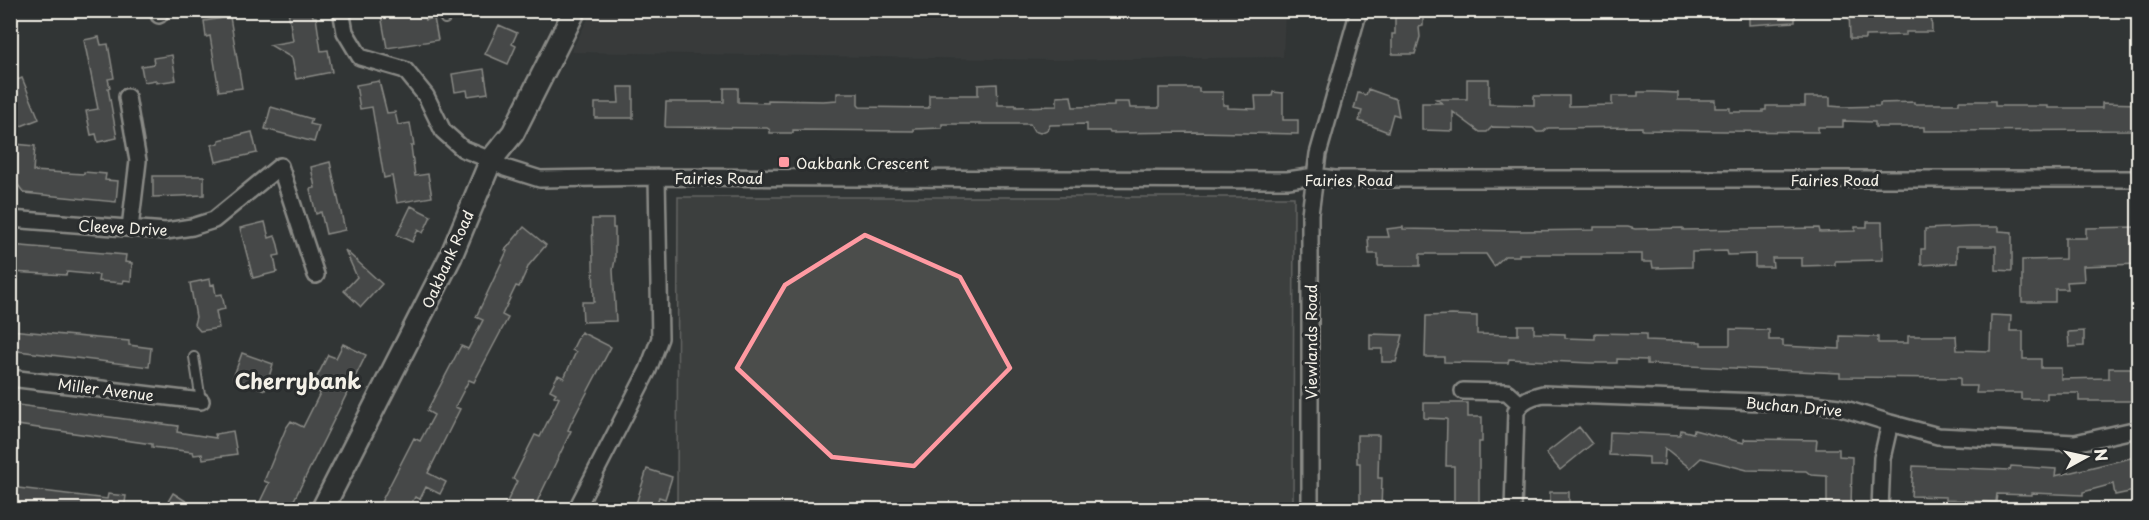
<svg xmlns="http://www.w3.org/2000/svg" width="2149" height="520" viewBox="0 0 2149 520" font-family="'Playpen Sans',sans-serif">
<rect width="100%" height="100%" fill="#323535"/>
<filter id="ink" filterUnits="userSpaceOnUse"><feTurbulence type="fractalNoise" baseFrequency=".0167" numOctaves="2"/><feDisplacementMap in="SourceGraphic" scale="12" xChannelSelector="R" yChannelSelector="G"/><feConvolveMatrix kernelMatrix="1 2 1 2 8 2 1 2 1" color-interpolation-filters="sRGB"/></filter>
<g filter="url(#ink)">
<path fill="#404242" d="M592 11H1285L1283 57 1051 60 571 52Z"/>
<path fill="#4b4d4c" stroke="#a09f9a" stroke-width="1.5" d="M678 197H1294L1293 509H677Z"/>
<path fill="#5f605f" stroke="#f4f1e8" stroke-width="1.5" d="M288 10H312L313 17H316L321 51 328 50 332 72 296 79 292 58 270 45 293 41Z
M390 10H424L425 20 434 18 438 40 387 48 381 15 391 14Z
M1395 10H1423V26L1419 27 1420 37 1415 54H1392V34H1395Z
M1749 10H1795V22L1749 25Z
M1849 10H1931L1932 32H1906V35L1865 36V39H1850Z
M230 17 242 88 219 91 210 36 206 37 204 21Z
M499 25 517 33 512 44 516 46 508 64 485 54Z
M99 37 101 45 108 44 114 78 108 79 110 87 108 88 117 138 98 142 96 134 91 135 86 111 98 109 84 40Z
M172 55 176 80 156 83V80L144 82 141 66 154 64 153 58Z
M484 69 488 93 468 96 467 90 455 92 452 74Z
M22 78 39 119 16 128 10 115V83Z
M1467 79H1489V104L1534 105V96H1569V106L1612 105V96H1638V92H1654L1678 93V100H1715V108H1730V112H1763V110H1766V106H1805V97H1830V106L1843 107 1880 106V103L1914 102V104H1959V101H1995V106H2048V108H2102V103L2139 104V126L2134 127 2135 130 1924 131V127H1875V122L1843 121V127H1818V132L1642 130V127L1548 128 1543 132H1537L1533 128 1492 127 1487 132H1480L1453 112V131L1422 130V103H1442L1436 99H1467Z
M379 81 387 113 395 112 398 125 410 123 414 146H411L415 176 428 174 432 197 397 203 392 176 384 178 372 107 360 109 356 85Z
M997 84 998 105H1016V107L1057 106V97L1071 96 1073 107 1114 106V102H1129L1130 108H1159V88H1199V92H1223V105H1228V108L1256 109 1255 96H1272L1273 92 1283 93V120H1298V134L1196 132 1110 133 1109 131H1087V124L1050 125 1047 130 1040 133 1034 131 1030 124H942V128L914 129V131L793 130V133H770V130L767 128 665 127 666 102H724V88H738V102L768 103V100L823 101 837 100V93H858V105L860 107 929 108V95H978V85Z
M618 87H633V118H595V103H619Z
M1368 89 1396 99 1399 116 1393 114 1388 132 1359 121 1362 111 1354 109 1358 93 1366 95Z
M271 107 312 119 310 124 319 126 314 142 265 129Z
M252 132 257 153 216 162 212 145 219 143V140Z
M15 144 35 146 33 171 84 174V172L96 173 106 174 105 180 118 181 116 202 24 193 12 177Z
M330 162 345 230 326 234 321 212 316 214 310 189 315 188 311 167Z
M153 176H204V195L153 197Z
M411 206 431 216 423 233 418 230 412 242 397 235Z
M592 219H613V228H615V260L613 270 616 321 583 322 582 302H594Z
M265 222 269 238 275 236 278 245 280 255 274 256 277 272 253 278 240 228Z
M1867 222H1882L1883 260 1835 261V265L1802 266V258H1772L1773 267H1755V254L1728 255 1727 251 1692 252V267L1653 268 1652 262H1642V254H1519V256H1505L1494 266 1486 254H1420V266H1378V254H1369L1368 237H1389L1387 229 1403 227V229L1519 231 1594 230V227H1628L1635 229 1683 228V230L1819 228 1820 232 1855 231V227H1867Z
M524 227 546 245 529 265 519 287 516 286 502 315 508 318 500 333 474 382 469 380 455 407 460 409 428 473 446 482 440 494 426 487 420 499 415 497 408 510H377L414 438 420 441 434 415 427 411 461 346 468 349 483 320 476 317 507 251 505 250Z
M1970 227H1999V231L2012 232V271L1996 270V246H1957V263L1921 265V249H1925V229Z
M2139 227V264L2083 266 2084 281 2067 282 2068 289H2055V302H2022V260L2065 259V238H2086V228Z
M10 245 126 255 125 262 132 263 131 281 124 280 123 283 98 281 99 275 67 272 66 275 10 272Z
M345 250 382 284 361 307 344 291 357 277Z
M210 279 211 285 214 284 216 295 222 294 225 309 216 311 219 328 200 331 194 324 196 317 190 283Z
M1452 315 1477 316V334L1518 335V325H1534V333L1565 334V338L1595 339V333L1646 334V340L1701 342V345H1730V329L1769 330V340H1783V346L1840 349V336L1878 337V343H1908V336H1956L1957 350 1990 351 1991 315 2011 316 2010 331H2023V359H2041V368H2061V379L2109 378V368H2131V401H2079V393H2047V399H2021V393H1976L1977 386H1960V378L1840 377V373L1647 364V360L1617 359V363H1590L1509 359 1508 363 1444 362V357H1425L1426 316Z
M10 330 129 341V345L151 348 149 367 10 350Z
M2084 331V346L2069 347 2068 332Z
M581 332 611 347 571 423 568 430 571 431 533 510H503L517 481 513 479 535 435 540 437 559 398 554 396 556 393 550 390 558 375 564 378 576 352 572 350Z
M1370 334 1403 335 1396 362H1382V349H1370Z
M343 344 366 355 289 510H256L269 483 264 481 286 428 291 421 303 427 320 393 311 389 328 355 336 358Z
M242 353 273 364 265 390 233 378Z
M1424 403H1468V417H1482V442H1479V510H1454V466H1446L1447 419 1424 418Z
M10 404 178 426 177 432 216 438 215 434 233 431 237 454 203 459 202 454 194 455 193 452 152 447V444L10 424Z
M1579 427 1592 444 1560 470 1546 453Z
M1681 430 1693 433 1694 430 1744 443V439L1817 440 1816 449H1839V456L1852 457 1851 510H1827V476L1811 475 1806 471 1747 470 1701 458 1690 468 1665 448 1664 465H1649V457L1609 455 1610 432 1680 435Z
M1357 435H1379L1378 478H1382L1381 510H1360V463H1357Z
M2135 457 2139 469V490L2115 495 2113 484 2083 492V495L2032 493V495L1997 494 1996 502 1946 500V497L1911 496 1913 466 2010 470 2011 466 2056 469 2055 476Z
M647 469 672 477 665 499 659 497 655 510H634Z
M10 487 107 499 108 494 126 496 124 510H27L10 508Z
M1550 492H1569V510H1550Z
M173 493 200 510H163Z"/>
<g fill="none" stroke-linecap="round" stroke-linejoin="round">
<defs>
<path id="lane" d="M444 10 445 19
M194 357 201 401"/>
<path id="street" d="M158 10 159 15
M341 10 345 32 360 57 405 70 426 96 443 131 463 149 491 160 505 168 540 179 657 177 1288 180 1315 176 1334 179H2138
M127 97 138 161 130 228
M10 219 166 231 192 227 214 220 280 166 316 275
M10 378 201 401
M1463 391 1507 392 1520 404
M576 510 648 370 660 338 657 177
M1310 510V214L1318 154 1359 10
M1513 510 1516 411C1523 399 1531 397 1543 394L1814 404 1839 407 1890 423 1938 436 2075 443 2138 429
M1880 510 1882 458 1890 423"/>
<path id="secondary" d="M322 510 451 256 491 160 513 133 575 10"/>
</defs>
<use href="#lane" stroke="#f4f1e8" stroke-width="12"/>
<use href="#street" stroke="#f4f1e8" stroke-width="20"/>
<use href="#secondary" stroke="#f4f1e8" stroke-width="26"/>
<use href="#lane" stroke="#2a2d2e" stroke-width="8"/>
<use href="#street" stroke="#2a2d2e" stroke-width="15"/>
<use href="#secondary" stroke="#2a2d2e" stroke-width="21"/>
</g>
</g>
<path d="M0 0H2149V520H0ZM865 235 960 277 1010 368 914 466 832 457 737 368 785 285Z" fill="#323535" fill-opacity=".55" fill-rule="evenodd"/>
<path fill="none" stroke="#ff9aa2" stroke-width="4.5" stroke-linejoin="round" d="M865 235 960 277 1010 368 914 466 832 457 737 368 785 285Z"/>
<rect fill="#ff9aa2" stroke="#2a2d2e" stroke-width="2" x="778" y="156" width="12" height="12" rx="3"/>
<g text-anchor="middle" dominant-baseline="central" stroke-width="6" stroke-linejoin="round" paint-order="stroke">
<g font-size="15" fill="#f4f1e8" stroke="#2a2d2e" text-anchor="start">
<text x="796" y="162">Oakbank Crescent</text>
</g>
<g font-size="15" fill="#f4f1e8" stroke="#2a2d2e">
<text x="719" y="177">Fairies Road</text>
<text x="1349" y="179">Fairies Road</text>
<text x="1835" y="179">Fairies Road</text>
<text transform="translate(123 227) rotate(3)">Cleeve Drive</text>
<text transform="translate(447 259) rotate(-66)">Oakbank Road</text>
<text transform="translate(1310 342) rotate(-90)">Viewlands Road</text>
<text transform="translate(106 389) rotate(7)">Miller Avenue</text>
<text transform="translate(1794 406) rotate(5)">Buchan Drive</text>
</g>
<g font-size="21" font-weight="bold" fill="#f4f1e8" stroke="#2a2d2e">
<text x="298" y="380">Cherrybank</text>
</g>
</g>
<rect width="2149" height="520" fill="none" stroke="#2a2d2e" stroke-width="36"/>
<rect x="18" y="18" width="2113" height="484" fill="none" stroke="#f4f1e8" stroke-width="2" filter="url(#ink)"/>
<g transform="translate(2086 457) rotate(82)" stroke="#2a2d2e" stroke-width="4.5" paint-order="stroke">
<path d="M0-4.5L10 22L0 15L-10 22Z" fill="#f4f1e8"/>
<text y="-9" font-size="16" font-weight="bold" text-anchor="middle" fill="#f4f1e8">N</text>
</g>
</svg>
